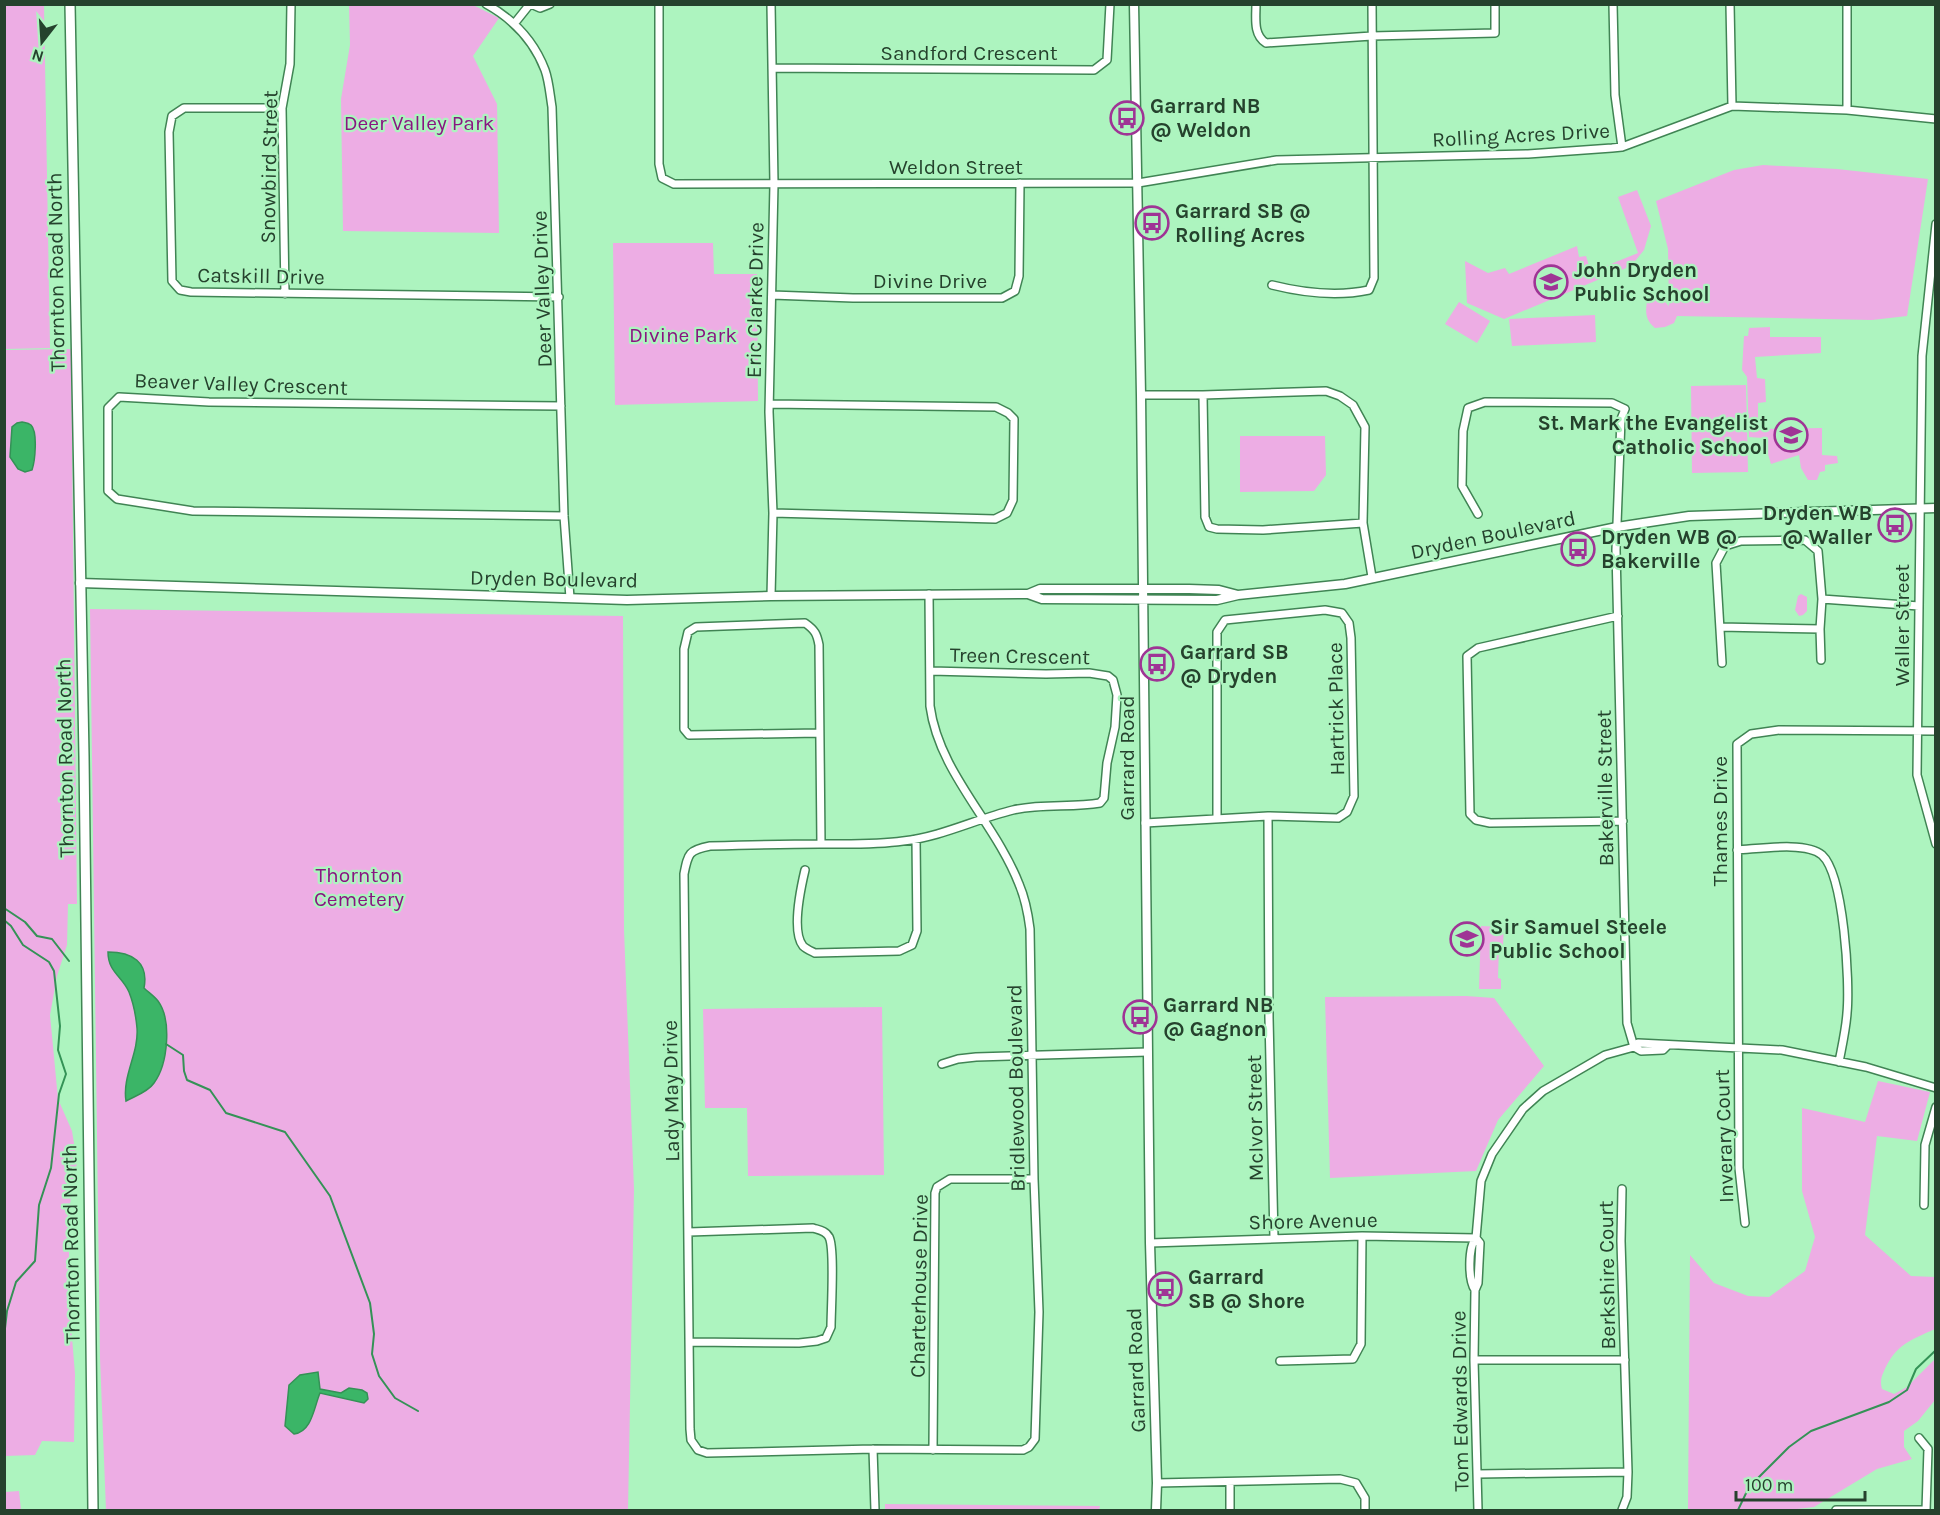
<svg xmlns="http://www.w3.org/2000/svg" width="1940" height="1515" viewBox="0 0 1940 1515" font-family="Karla,sans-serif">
<rect width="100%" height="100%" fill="#adf4bf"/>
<path fill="#edade4" d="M4 5H44L50 348 5 349Z
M349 5H473L499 18 473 56 497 104 499 233 343 231 341 99 350 45Z
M1763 165 1837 169 1928 179 1907 316 1872 320 1677 316 1674 323 1665 327 1655 328C1643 318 1646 309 1648 295L1663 294 1665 302 1669 306 1668 249 1656 201 1734 170Z
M1637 190 1651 226 1644 250 1631 266 1504 319 1467 303 1465 261 1488 273 1505 268 1509 274 1577 246 1579 257 1586 256 1591 272 1638 253 1618 197Z
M613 243H713L714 274H757L758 401 615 405Z
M1459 302 1490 321 1477 343 1445 324Z
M1595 315 1596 342 1512 346 1509 319Z
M1770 327V337H1821V353L1755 357 1757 378 1765 379 1766 402 1758 403V429L1822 428V455L1837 456 1838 463 1825 465V471L1820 472 1817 480H1808L1801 468 1799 455 1771 464 1763 438 1749 437 1747 377 1742 370 1744 336H1748L1749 328Z
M71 349 77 904H68L67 945 57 976 50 1015 58 1099 72 1131 77 1162 69 1210V1301L75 1374 74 1442 42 1441 35 1455 5 1456V350Z
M1746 385 1748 472 1692 473 1691 386Z
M1240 436H1325L1326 475 1314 491 1240 492Z
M1801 594 1807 597V611L1803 615 1799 616 1795 610 1798 596Z
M90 609 623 616 624 930 634 1189 628 1510H106L100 1358Z
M1481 926 1504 927 1503 945H1499L1498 978 1501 979V989H1479Z
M1466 996 1494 998 1544 1066 1498 1120 1476 1171 1330 1178 1325 997Z
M882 1007 884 1175 748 1176 747 1108H705L703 1009Z
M1878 1081 1930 1092 1917 1141 1877 1136 1865 1235 1911 1276 1935 1277V1329C1911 1340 1896 1344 1884 1371 1881 1378 1880 1381 1882 1389L1894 1394 1907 1387 1935 1359V1400L1918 1421 1904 1431V1447L1912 1459 1877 1469 1814 1507 1788 1510H1688L1690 1255 1714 1283 1748 1296 1769 1297 1805 1271 1815 1237 1802 1191V1108L1865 1122Z
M19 1491 21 1510H5V1492Z
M885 1504 1100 1506 1099 1510H885Z"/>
<path fill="#3bb567" stroke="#349256" stroke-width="1.5" d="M22 422C26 423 28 423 31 425 38 432 35 461 32 470L25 472 18 469 10 457 12 427 17 423Z
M108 952C132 952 149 962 144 988 148 992 154 996 158 1001 172 1020 168 1064 154 1083 148 1092 135 1096 126 1101 122 1076 139 1053 137 1028 136 1017 133 1002 129 992 122 976 108 972 108 952Z
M318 1372 320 1389 341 1393 349 1388 362 1390 367 1393 368 1399 364 1403 320 1393C314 1407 312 1432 294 1434L285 1426 289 1385 300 1375Z"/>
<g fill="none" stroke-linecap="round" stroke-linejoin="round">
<path stroke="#349256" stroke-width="2" d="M4 908 25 922 37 936 52 939 69 961
M4 920 11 926 23 945 49 962 54 971 60 1026 58 1050 66 1074 59 1094 51 1168 39 1205 35 1261 16 1282 7 1311 4 1337
M166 1044 183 1055 184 1071 187 1080 210 1090 226 1113 285 1132 330 1196 370 1303 374 1334 372 1354 379 1376 395 1398 418 1411
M1738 1510 1749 1487 1789 1447 1811 1431 1889 1402 1907 1390 1916 1369 1936 1350"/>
<defs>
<path id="minor" d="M486 4C513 19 534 41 545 70 549 81 550 95 552 107L564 516 570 598
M531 4 540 8 550 4
M659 4V164L662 178 674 184 1138 183 1277 160 1528 154 1612 148 1622 147 1732 106 1847 110 1936 119
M1256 4C1256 18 1253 35 1266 43L1372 36 1495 33V4
M1613 4 1615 95 1622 147
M1730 4 1732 106
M1847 4V110
M514 24 530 4
M772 68 1094 70 1107 60 1110 4
M282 108H184L172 116 169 132 172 281 180 290 191 292 559 297
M1936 224 1922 356 1917 775 1936 844
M1272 285C1304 293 1336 297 1369 290L1374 278 1372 4
M285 294 282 108 290 64 291 4
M772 295 853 298H1002L1015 291 1019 276 1020 183
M1141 395H1203L1326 391 1340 396 1353 405 1365 427 1363 523 1372 577
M1203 395 1205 517 1209 527 1217 529 1263 530 1363 523
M770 404 996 407 1008 413 1014 419 1013 500 1007 513 995 519 773 513
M561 406 209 402 119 397 108 408V491L117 499 193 511 564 516
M1478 514 1462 486 1463 431 1468 408 1485 402 1612 403 1625 409 1621 419 1616 550 1627 1023 1634 1047
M929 594 930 706C939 773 995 822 1019 884 1025 898 1028 913 1030 929L1034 1179 1039 1312 1035 1439 1029 1447 1023 1450 873 1449 707 1453 698 1450 691 1440 690 1429 684 874C688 853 689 850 710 846 747 845 784 844 820 844 848 844 876 845 903 841 941 837 976 819 1013 810 1042 803 1072 808 1100 803L1104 798 1107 763 1115 727 1117 695 1113 680 1108 676 1089 673 1046 674 931 671
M771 596 773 513 769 412 774 184 771 4
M1822 599 1919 606
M1618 616 1478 648 1467 656 1470 814 1476 820 1490 823 1623 821
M1720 627 1820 629
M1722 663 1716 563 1725 546 1741 541 1805 540 1818 551 1822 599 1820 629 1821 660
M819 733 689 735 684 729V649L688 632 696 627 805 623C815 630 817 634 819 645L821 844
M1268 816 1269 1018 1274 1238
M1145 823 1268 816 1338 818 1347 812 1354 796 1351 638 1349 623 1342 613 1325 610 1225 620 1217 632V819
M1737 850C1758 849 1806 841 1822 855 1844 875 1850 983 1847 1013 1846 1029 1842 1046 1839 1062
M805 870C801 887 791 931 803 946 806 949 811 951 815 953L899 951 912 945 917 931 916 839
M1634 1047 1641 1051 1663 1050 1667 1046
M942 1064 958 1059 976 1057 1148 1052
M1622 1189 1621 1241 1628 1472 1627 1497 1622 1510
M1924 1205 1925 1145 1936 1107
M1745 1223 1739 1168 1737 744 1751 734 1779 730 1936 731
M689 1232 813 1228C819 1230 826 1231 829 1237 835 1248 831 1311 831 1327L826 1338 817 1341 799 1343 690 1342
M1476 1238 1480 1243 1478 1283 1475 1290 1474 1360 1478 1510
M1150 1243 1362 1236 1476 1238
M1475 1290C1468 1280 1468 1247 1476 1238L1481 1181 1492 1154 1523 1109 1543 1091 1605 1055 1634 1047 1638 1043 1782 1050 1866 1067 1936 1088
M1474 1360H1625
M1280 1361 1353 1359 1361 1344 1362 1236
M1919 1438 1928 1449 1926 1510
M873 1449 875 1510
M933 1450 935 1193 937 1187 950 1179H1034
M1478 1474 1628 1472
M1230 1482V1510
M1157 1483 1340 1479 1356 1483 1365 1498V1510
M1836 1510H1926"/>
<path id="tertiary" d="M1134 4 1141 395 1150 1243 1157 1483 1156 1510
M80 583 627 600 771 596 1028 594 1040 589H1189L1219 590 1238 595
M1028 594 1042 599 1217 600 1238 595 1345 584 1617 527 1689 516 1936 508"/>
<path id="secondary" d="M70 4 84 756 93 1510"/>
</defs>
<use href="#minor" stroke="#408454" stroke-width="10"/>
<use href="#tertiary" stroke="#408454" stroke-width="11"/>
<use href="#secondary" stroke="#408454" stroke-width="12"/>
<use href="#minor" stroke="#fff" stroke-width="7"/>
<use href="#tertiary" stroke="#fff" stroke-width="8"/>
<use href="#secondary" stroke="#fff" stroke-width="9"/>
</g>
<defs>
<symbol id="bus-ring" viewBox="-11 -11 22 22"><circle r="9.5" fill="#adf4bf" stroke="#9f3495" stroke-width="1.5"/><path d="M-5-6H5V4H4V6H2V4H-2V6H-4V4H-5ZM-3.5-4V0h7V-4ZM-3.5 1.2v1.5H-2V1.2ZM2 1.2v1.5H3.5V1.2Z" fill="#9f3495"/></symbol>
<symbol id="school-ring" viewBox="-11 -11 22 22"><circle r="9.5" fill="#adf4bf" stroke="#9f3495" stroke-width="1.5"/><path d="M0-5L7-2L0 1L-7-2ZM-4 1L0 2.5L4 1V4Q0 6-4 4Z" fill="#9f3495"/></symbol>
</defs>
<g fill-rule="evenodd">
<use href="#bus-ring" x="1108" y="99" width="38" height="38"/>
<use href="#bus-ring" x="1133" y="204" width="38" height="38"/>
<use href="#school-ring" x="1532" y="263" width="38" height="38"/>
<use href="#school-ring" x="1772" y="416" width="38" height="38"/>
<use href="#bus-ring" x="1876" y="506" width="38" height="38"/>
<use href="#bus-ring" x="1559" y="530" width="38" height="38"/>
<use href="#bus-ring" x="1138" y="645" width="38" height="38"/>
<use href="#school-ring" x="1448" y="920" width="38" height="38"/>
<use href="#bus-ring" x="1121" y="998" width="38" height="38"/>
<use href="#bus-ring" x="1146" y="1270" width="38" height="38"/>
</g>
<g text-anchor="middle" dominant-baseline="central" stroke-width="4.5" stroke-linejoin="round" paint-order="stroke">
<g font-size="21" fill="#25422d" stroke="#adf4bf">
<text x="969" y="53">Sandford Crescent</text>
<text transform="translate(1521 135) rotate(-3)">Rolling Acres Drive</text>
<text transform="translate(269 167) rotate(-89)">Snowbird Street</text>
<text x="956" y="167">Weldon Street</text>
<text transform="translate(56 272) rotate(-91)">Thornton Road North</text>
<text transform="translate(261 276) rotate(1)">Catskill Drive</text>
<text x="930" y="281">Divine Drive</text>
<text transform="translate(542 289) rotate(-92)">Deer Valley Drive</text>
<text transform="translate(755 300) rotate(-89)">Eric Clarke Drive</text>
<text transform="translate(241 384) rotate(2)">Beaver Valley Crescent</text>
<text transform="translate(1493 535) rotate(-12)">Dryden Boulevard</text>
<text transform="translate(554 579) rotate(1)">Dryden Boulevard</text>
<text transform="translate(1902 625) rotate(-90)">Waller Street</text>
<text transform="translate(1020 656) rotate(1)">Treen Crescent</text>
<text transform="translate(1336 709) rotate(-91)">Hartrick Place</text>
<text transform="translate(65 758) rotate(-91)">Thornton Road North</text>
<text transform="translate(1127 758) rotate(-90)">Garrard Road</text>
<text transform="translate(1605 788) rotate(-91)">Bakerville Street</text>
<text transform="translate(1720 821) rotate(-90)">Thames Drive</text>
<text transform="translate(1016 1088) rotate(-91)">Bridlewood Boulevard</text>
<text transform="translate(671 1091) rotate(-91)">Lady May Drive</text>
<text transform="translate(1255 1118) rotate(-91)">McIvor Street</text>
<text transform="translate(1724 1136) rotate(-92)">Inverary Court</text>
<text transform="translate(1313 1221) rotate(-1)">Shore Avenue</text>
<text transform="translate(71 1244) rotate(-91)">Thornton Road North</text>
<text transform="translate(1607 1275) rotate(-91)">Berkshire Court</text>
<text transform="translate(919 1286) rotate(-89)">Charterhouse Drive</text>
<text transform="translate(1136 1370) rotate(-92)">Garrard Road</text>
<text transform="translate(1460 1401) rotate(-91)">Tom Edwards Drive</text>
</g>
<g font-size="21" font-weight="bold" fill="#25422d" stroke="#adf4bf" text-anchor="start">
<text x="1150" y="106">Garrard NB<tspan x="1150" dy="24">@ Weldon</tspan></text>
<text x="1175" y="211">Garrard SB @<tspan x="1175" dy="24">Rolling Acres</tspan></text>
<text x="1574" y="270">John Dryden<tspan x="1574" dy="24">Public School</tspan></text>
<text x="1768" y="423" text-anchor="end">St. Mark the Evangelist<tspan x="1768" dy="24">Catholic School</tspan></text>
<text x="1872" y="513" text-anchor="end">Dryden WB<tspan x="1872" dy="24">@ Waller</tspan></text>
<text x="1601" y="537">Dryden WB @<tspan x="1601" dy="24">Bakerville</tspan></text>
<text x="1180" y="652">Garrard SB<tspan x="1180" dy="24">@ Dryden</tspan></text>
<text x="1490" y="927">Sir Samuel Steele<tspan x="1490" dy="24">Public School</tspan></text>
<text x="1163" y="1005">Garrard NB<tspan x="1163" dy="24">@ Gagnon</tspan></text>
<text x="1188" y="1277">Garrard<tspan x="1188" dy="24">SB @ Shore</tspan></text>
</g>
<g font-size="21" fill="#891481" stroke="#adf4bf">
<text x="419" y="123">Deer Valley Park</text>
<text x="683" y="335">Divine Park</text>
<text x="359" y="875">Thornton<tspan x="359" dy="24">Cemetery</tspan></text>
</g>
</g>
<rect width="1940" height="1515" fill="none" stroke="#25422d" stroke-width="12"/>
<g transform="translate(42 42) rotate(197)" stroke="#adf4bf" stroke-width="4.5" paint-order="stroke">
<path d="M0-4.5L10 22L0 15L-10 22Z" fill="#25422d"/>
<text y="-9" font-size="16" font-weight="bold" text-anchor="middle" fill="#25422d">N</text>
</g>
<path d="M1736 1491v9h129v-9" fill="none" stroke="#25422d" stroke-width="3"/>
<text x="1745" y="1491" font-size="18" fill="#25422d" stroke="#adf4bf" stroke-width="4.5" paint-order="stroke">100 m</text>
</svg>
